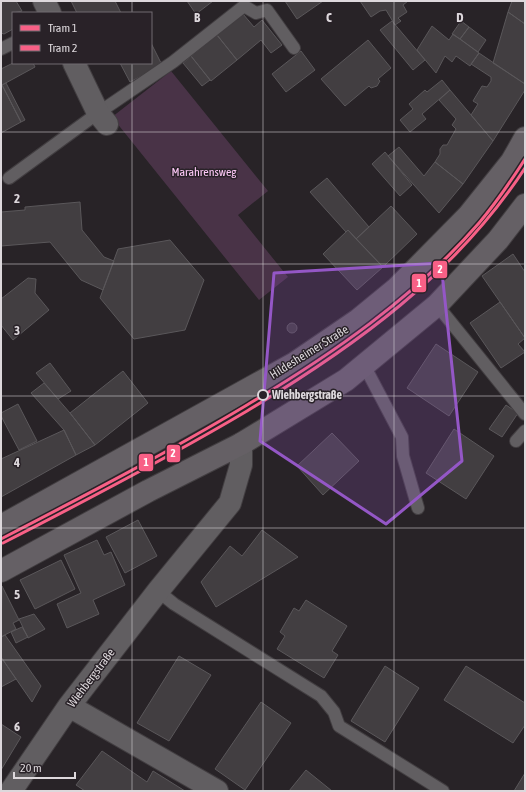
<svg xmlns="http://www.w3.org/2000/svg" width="526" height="792" viewBox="0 0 526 792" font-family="'Asap Condensed',sans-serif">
<rect width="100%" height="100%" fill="#282327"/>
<path fill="#493347" d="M171 71 268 191 238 215 288 277 259 300 112 117Z"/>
<path fill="#423e41" stroke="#5a575a" d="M1 1H16L22 11 13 13V29L4 34 1 33Z
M71 1H115L121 13H77Z
M187 1H213L196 14Z
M285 1H323L297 19Z
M360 1H408L403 5 407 12 398 18 401 21 395 25 386 10 380 11 371 17Z
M512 1H525V24L508 12Z
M508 12 525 24V84L493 63Z
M243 14 254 27 262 20 282 45 271 53 261 40 237 60 217 35Z
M392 21 425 60 413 70 380 30Z
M461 21 469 27 460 39 452 34Z
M432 26 449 40 453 34 479 53 470 66 456 56 452 62 445 56 436 73 417 50Z
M469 27 486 40 478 52 460 39Z
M217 35 237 60 211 81 191 56Z
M368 40 391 68 378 79 380 81 377 86 371 88 369 86 345 106 321 79Z
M151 43 162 65 130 82 120 63H151Z
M301 51 315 70 286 92 272 74Z
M479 53 525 84V90L493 141 471 115 478 104 473 101 482 86 487 87 491 81V77L471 64Z
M191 56 210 80 202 86 183 63Z
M13 63H33L35 67 2 85 21 122 1 133V69Z
M442 80 450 90 422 114 426 119 410 132 400 120 413 109 409 104 425 90 427 92Z
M6 83 25 120 21 122 2 85Z
M450 90 493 141 463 184 435 162 440 154V149L443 145H447L456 129 452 125 456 119 439 100Z
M399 147 424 176 435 162 463 184 439 213 388 156Z
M385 152 412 185 400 196 372 164Z
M327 178 369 227 356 239 348 230 346 232 310 192Z
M80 202 82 230 104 257 114 261 103 290 81 280 50 242 1 246V212L25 210V207Z
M391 206 417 234 383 267 356 239Z
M348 230 383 267 357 290 323 254Z
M170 240 204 280 185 330 134 339 100 298 118 249Z
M513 254 525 272V338L482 276Z
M28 278 36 279 35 293 49 310 13 340 1 325V299Z
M500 302 525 338 518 344 525 352 501 368 470 323Z
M287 328a5 5 0 1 1 10 0a5 5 0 1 1-10 0Z
M436 344 478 372 449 416 407 388Z
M50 363 71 391 58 399 36 373Z
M123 371 148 403 95 445 70 413Z
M44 383 70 413 95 445 76 455 64 430 31 393Z
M18 404 37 441 19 450 1 416V413Z
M506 405 518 413 502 437 489 429Z
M454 429 494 456 466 499 426 473Z
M64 430 76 455 1 497V459Z
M332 433 359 461 323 495 297 466Z
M138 520 157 556 125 573 106 537Z
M262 530 298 557 216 607 201 582 230 546 242 556Z
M97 540 104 555 111 552 125 585 93 600 99 614 67 628 57 604 81 593 64 555Z
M61 560 75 589 35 609 20 580Z
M2 586 19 620 13 623 16 629 1 637Z
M306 600 347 626 332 651 338 655 324 678 277 649 285 636 280 632 294 608 299 611Z
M34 614 45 629 28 638 19 619Z
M22 627 28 637 16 643 11 632Z
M5 635 41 686 32 702 1 657V637Z
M179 656 211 675 169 741 137 723Z
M1 657 16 679 1 687Z
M385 666 419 688 385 742 351 721Z
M466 666 525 703V725L513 743 444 700Z
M261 702 291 723 245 790 215 769Z
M1 724 21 737 1 770Z
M102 751 147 782 153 771 185 791H85L76 785Z
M306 770 332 791H289Z
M525 773V791H514Z"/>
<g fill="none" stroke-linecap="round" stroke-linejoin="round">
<defs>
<path id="lane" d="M1 49 13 43
M9 178 98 113 173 62 244 6 256 13 267 10 294 48
M437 305 525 414
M364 365 402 437 403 456 418 508
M516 441 525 431
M158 591 174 604 321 696 334 712 339 726 443 791"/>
<path id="street" d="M44 1 50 13
M74 63 98 113 107 124
M69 706 217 791
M11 791 69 706 158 591 230 503 241 465V444"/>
<path id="secondary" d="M1 526 295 363 358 320 397 288 468 216 512 161 525 138
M1 571 148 491 241 444 346 380 437 305 498 240 525 205"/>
</defs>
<use href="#lane" stroke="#423e41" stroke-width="14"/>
<use href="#street" stroke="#423e41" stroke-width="24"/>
<use href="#secondary" stroke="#423e41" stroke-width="24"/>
<use href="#lane" stroke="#615e61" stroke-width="12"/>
<use href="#street" stroke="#615e61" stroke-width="22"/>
<use href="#secondary" stroke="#656065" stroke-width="22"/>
<defs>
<path id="tram-1" d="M1 539C84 496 167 453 247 405 331 355 414 298 479 223 496 203 511 181 525 159"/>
<path id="tram-2" d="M3 543C85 501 168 458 247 411 354 347 456 274 525 168"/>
</defs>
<use href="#tram-1" stroke="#292228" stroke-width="6"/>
<use href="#tram-2" stroke="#292228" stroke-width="6"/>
<use href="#tram-1" stroke="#f86086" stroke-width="3"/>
<use href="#tram-2" stroke="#f86086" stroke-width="3"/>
</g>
<path fill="#9457c6" fill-opacity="0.2" stroke="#9457c6" stroke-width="3" stroke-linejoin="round" d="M441 263 462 461 386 524 260 441 274 273Z"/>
<path fill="none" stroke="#ddd8dc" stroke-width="1" stroke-opacity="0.55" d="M132 1V13M263 1V791M394 1V791M132 63V791M1 132H525M1 264H525M1 396H525M1 528H525M1 660H525"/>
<circle fill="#292228" stroke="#ddd8dc" stroke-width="2" cx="263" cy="395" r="5"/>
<g text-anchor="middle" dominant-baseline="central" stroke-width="3" stroke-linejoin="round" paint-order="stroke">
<g font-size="12" fill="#ffcaf9" stroke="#292228">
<text x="204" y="172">Marahrensweg</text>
</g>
<g font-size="12" fill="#ddd8dc" stroke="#292228">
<text transform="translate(309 352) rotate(-32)">Hildesheimer Straße</text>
<text transform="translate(91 678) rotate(-53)">Wiehbergstraße</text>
</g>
<g font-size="12" font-weight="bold" fill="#ddd8dc" stroke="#292228" text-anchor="start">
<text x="272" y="395">Wiehbergstraße</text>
</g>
</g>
<g font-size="13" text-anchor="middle" font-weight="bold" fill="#ddd8dc" stroke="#292228" stroke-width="3" stroke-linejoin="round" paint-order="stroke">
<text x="197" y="22">B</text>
<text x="329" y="22">C</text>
<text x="460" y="22">D</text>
<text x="17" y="203">2</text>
<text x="17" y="335">3</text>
<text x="17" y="467">4</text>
<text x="17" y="599">5</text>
<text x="17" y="731">6</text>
</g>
<g stroke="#292228" stroke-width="1.5">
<rect x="432" y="260" width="16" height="19" rx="4" fill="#f86086"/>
<rect x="411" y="273" width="16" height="20" rx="4" fill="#f86086"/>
<rect x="166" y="444" width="15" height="19" rx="4" fill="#f86086"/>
<rect x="138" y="453" width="16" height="19" rx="4" fill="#f86086"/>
</g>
<g font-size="11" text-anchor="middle" font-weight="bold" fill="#fff">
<text x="440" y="273">2</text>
<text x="419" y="287">1</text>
<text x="173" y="457">2</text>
<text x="146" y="466">1</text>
</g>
<rect width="526" height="792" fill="none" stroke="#ddd8dc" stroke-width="4"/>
<rect x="12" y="12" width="140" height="52" fill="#292228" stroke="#716b70"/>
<rect x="20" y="25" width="20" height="6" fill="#f86086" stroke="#716b70"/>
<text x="48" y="32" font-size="12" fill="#ddd8dc">Tram 1</text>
<rect x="20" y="45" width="20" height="6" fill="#f86086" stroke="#716b70"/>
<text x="48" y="52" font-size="12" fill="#ddd8dc">Tram 2</text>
<path d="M14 772v6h61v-6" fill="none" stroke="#ddd8dc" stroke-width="2"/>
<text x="20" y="772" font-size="12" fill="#ddd8dc" stroke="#292228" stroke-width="3" paint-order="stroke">20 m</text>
</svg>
